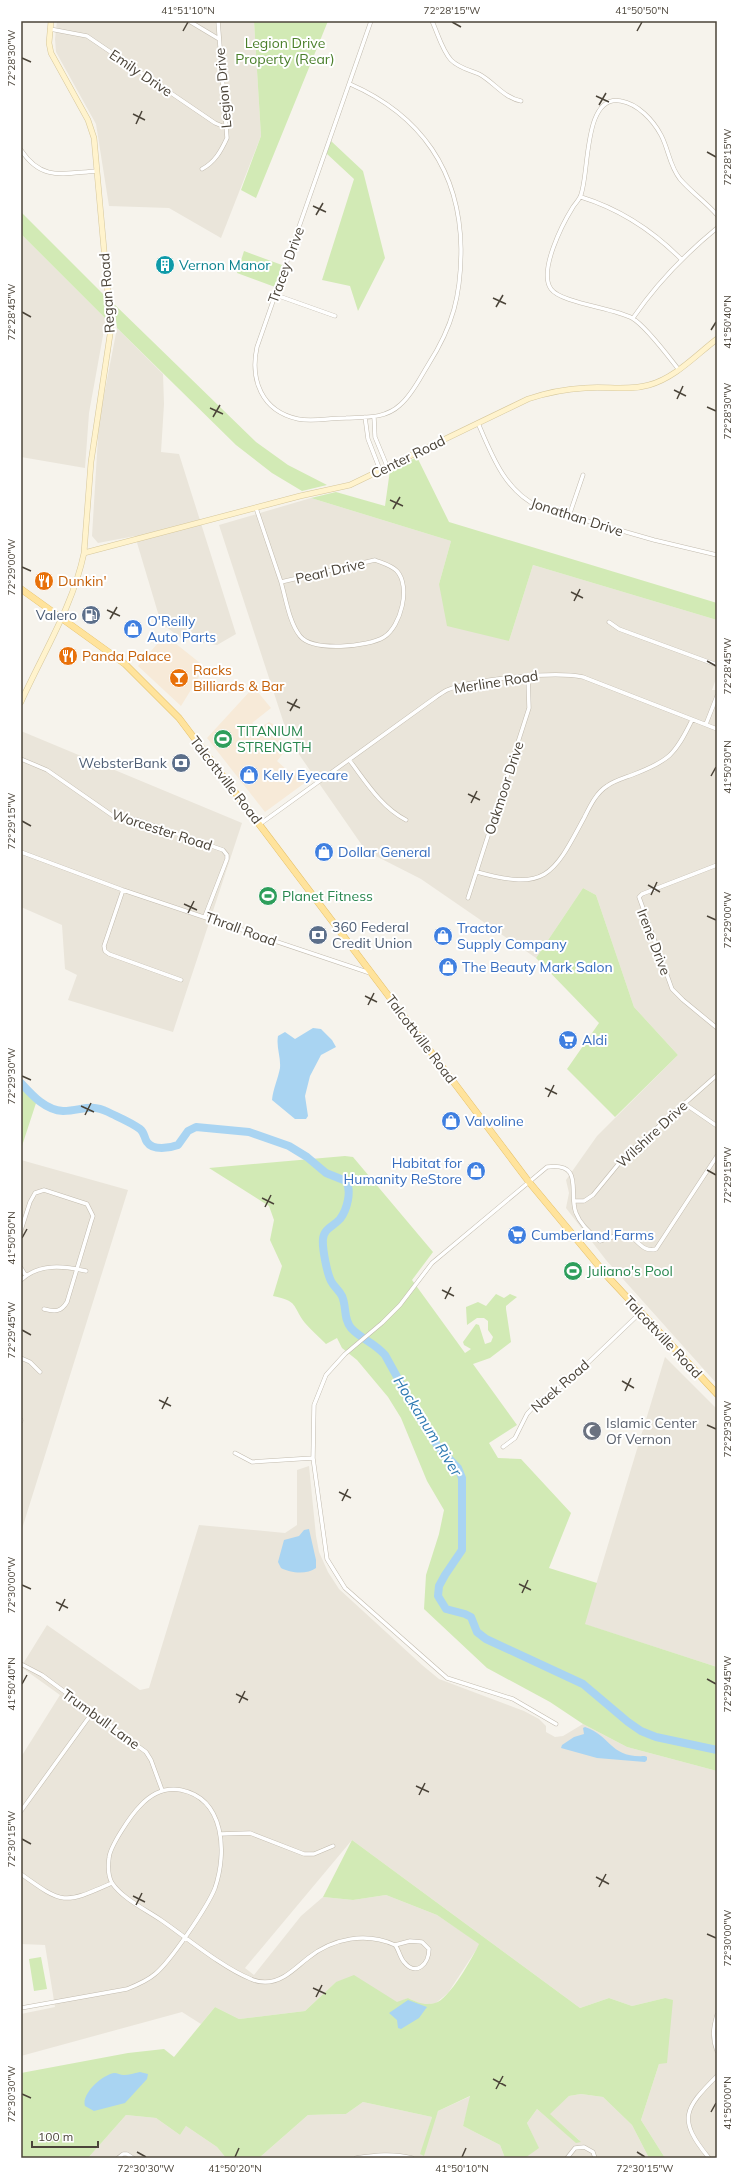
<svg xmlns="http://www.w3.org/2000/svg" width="738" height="2179" viewBox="0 0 738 2179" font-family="Mulish,sans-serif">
<rect width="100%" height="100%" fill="#f6f3ec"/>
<path fill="#eae5da" d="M57 21H254L261 136 221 238 169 208 109 206 96 124 56 52 55 39Z
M21 234 106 319 89 413 85 468 21 457Z
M117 328 163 374 164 404 161 452 179 454 236 634 217 645 182 639 161 623 135 536 98 543 92 536 99 421Z
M311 498 451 541 439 584 509 641 533 565 717 620V676L712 690H717V1217L715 1220 717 1221V1384L606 1260 566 1208 569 1193 566 1180 597 1136 678 1055 634 1007 596 895 583 888 536 958 421 879 366 851 298 753 295 734 288 736 219 525Z
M21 731 242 823 173 1032 68 1000 77 975 65 969 62 925 21 907Z
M21 1160 128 1190 21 1532Z
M665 1357 717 1409V1667L584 1624Z
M309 1466 316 1536 319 1552 328 1572 339 1589 422 1665 439 1679 524 1711 539 1719 546 1726V1732L555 1737 563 1736 583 1724 627 1747 717 1771V2158H665L641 2120 659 2064 665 1998 632 2006 609 1998 580 2008 352 1840 245 1968 254 1975 301 1916 323 1897 353 1900 386 1895 437 1915 480 1944 448 1993 436 2003 423 2005 408 1998 397 2003 336 1982 305 2011 239 2019 215 2007 201 2024 182 2012 21 2056V2014L55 2007 45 1945 21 1944V1757L60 1695 21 1667 47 1625 140 1690 149 1688 199 1525 285 1533 297 1525V1470Z
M581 2094 603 2097 632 2125 649 2158H525L538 2147 527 2123 537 2109 576 2142 579 2140 549 2114 569 2096Z
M471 2096 463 2126 500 2145 505 2158H259L308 2115 346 2114 363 2102 432 2117 421 2154 438 2111Z
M126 2115 156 2118 180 2135 186 2126 217 2147 226 2158H88Z"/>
<path fill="#f7ead8" d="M165 635 205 667 181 706 138 666Z
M251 690 257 691 271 708 252 723 260 728 269 722 277 726 285 751 277 761 287 770 300 774 306 782 265 812 207 738Z"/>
<path fill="#d2eab5" d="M254 21H328L256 198 241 190 261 136Z
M331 141 363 171 385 258 358 311 350 286 322 280 354 179 326 153Z
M21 212 104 295 106 319 21 234Z
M244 251 282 265 275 287 237 273Z
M114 304 256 442 288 465 327 485 302 491 272 473 236 445 117 328Z
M417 457 449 522 717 603V620L533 565 509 641 447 626 439 584 451 541 311 498 336 492 385 506 390 470Z
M583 888 596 895 634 1007 678 1055 615 1117 567 1069 599 1023 536 958Z
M21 1083 37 1100 21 1149Z
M345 1156 353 1157 433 1252 412 1280 465 1353 471 1349 464 1345 463 1342 476 1324 479 1325 485 1344 491 1342 493 1337 488 1330V1321L484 1318H477L467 1325 466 1307 478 1302 486 1306 496 1294 504 1298 510 1294 517 1297 506 1306V1309L511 1342 490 1358 473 1364 517 1425 489 1443 498 1458 521 1459 571 1513 549 1568 597 1583 585 1624 717 1667V1771L627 1747 583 1724 550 1702 487 1668 424 1609 426 1575 439 1534 444 1510 427 1481 401 1418 388 1397 357 1360 342 1348 337 1338 326 1344C319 1337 311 1330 305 1323 291 1304 299 1302 273 1296L282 1266 270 1240 274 1220 269 1206 209 1168Z
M352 1840 580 2008 609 1998 632 2006 665 1998 673 2000 667 2063 659 2064 641 2120 665 2158H649L632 2125 603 2097 581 2094 569 2096 550 2114 581 2142 576 2143 537 2109 527 2123 539 2148 525 2158H505L500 2145 463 2126 470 2096 438 2111 424 2156 420 2154 432 2117 363 2102 346 2114 308 2115 259 2158H226L217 2147 186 2126 180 2135 156 2118 126 2115 88 2158H21V2073L128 2053 164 2049 174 2057 215 2007 239 2019 305 2011 336 1982 354 1975 397 2002 408 1998C417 2002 424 2006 435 2003 449 2000 473 1957 479 1944L437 1915 386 1895 353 1900 323 1897Z
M41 1957 47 1989 34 1991 29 1959Z"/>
<path fill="#a9d4f2" d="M313 1028 321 1029 332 1040 336 1047 321 1055 310 1076 305 1096 308 1116 306 1119H295L272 1100C273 1089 278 1079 280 1068 281 1057 276 1047 278 1036L285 1032 295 1039Z
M309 1529 316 1560V1568C307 1575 290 1573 281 1568L278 1562 284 1540 299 1536 304 1530Z
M585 1727C612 1736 609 1758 645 1756L647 1757V1760L645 1762 597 1758 561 1748 562 1745 574 1737 584 1734 583 1728Z
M408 2000 427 2007 419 2018 401 2029 398 2028 397 2020 389 2013Z
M140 2072 148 2074 147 2079 125 2103 94 2111 85 2106C81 2094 102 2075 114 2073 118 2073 120 2075 124 2075 129 2075 134 2073 140 2072Z"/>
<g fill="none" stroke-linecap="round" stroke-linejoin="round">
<path stroke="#a9d4f2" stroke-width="8" d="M21 1083C32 1095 45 1110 63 1111 82 1111 89 1103 108 1112 118 1117 131 1122 140 1129 145 1133 144 1138 147 1142 153 1151 170 1148 178 1145L188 1131 196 1127 249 1132 289 1146 307 1157 326 1173 346 1181C352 1191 347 1210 340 1219 334 1226 324 1228 323 1239 322 1248 327 1273 331 1281 334 1287 339 1290 342 1296 347 1308 343 1318 351 1328 361 1339 375 1343 385 1355L422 1422 439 1448 458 1468 462 1478V1550L445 1575 439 1586 438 1596 446 1609 465 1614 471 1617 477 1632 486 1639 583 1684 628 1722 641 1731 656 1737 717 1750"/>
<defs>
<path id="street" d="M189 21 219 39
M432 21C438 34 442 50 451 60 459 68 469 70 479 74 494 82 504 98 521 101
M50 29 87 36 215 123 227 128
M350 84C421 115 460 171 461 249 461 295 453 326 428 365 420 378 412 395 400 405 385 419 365 417 346 418 330 418 313 422 298 419 261 411 250 379 257 347L371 21
M21 150C42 182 64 173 97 171
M202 169C215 162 221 151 227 138L218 21
M581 197C620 209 652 230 681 259
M276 295 335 316
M633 318C657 283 684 255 717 228
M679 370C668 356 646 326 632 318 614 308 561 303 551 289 538 271 563 223 573 207 575 204 578 201 580 197 590 178 582 93 621 101 638 104 653 120 661 135 669 150 669 165 680 179 691 192 706 202 717 215
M365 417 368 439 380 470
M374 417 375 437 387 466
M478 423C492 456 505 491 539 507L654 540 717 555
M256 508 281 582
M569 516 583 475
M375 560C382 563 391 565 397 571 411 587 401 626 384 637 368 647 313 652 300 636 289 622 286 599 281 582Z
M609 622 619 629 717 665
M706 724 717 696
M21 759 47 770 116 818 138 820 223 850 227 855V859L205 916
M350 761C366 782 381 807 406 820
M260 824 429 702C435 698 441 693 447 690 474 679 554 671 583 677L717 729
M21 852 123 890 370 973
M717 865 642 894 639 897 672 989 683 1000 717 1028
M477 872C546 891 553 876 584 818 590 806 596 793 607 786 614 781 624 778 632 775 669 761 675 755 692 720
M123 890 104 946 105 951 109 954 181 980
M468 898 529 708 528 676
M685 1104 717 1126
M574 1201H584L593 1195 625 1156 717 1075
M21 1230 30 1202 35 1193 44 1190 87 1204 93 1216 91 1222 67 1302C61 1312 55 1312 44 1309
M21 1268 26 1276
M21 1280C39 1263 64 1266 86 1271
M21 1358 30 1362 40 1372
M21 1420V1421
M503 1447 515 1438 527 1414 538 1402 568 1382 640 1313
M235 1453 252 1462 313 1458
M21 1664 42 1675 146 1752 151 1760 162 1790
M556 1724 513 1699 447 1678 345 1588 327 1559 313 1458 314 1405 326 1375 345 1354 382 1323 400 1305 432 1263 547 1167C585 1162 568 1193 576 1213 580 1224 591 1234 600 1241L621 1234 630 1235C638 1242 645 1253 656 1249L717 1156
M21 1811 92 1713
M220 1834 250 1833 304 1854H314L333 1846
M21 1874C64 1905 64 1904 112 1883
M21 2008 127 1989C137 1985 147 1981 155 1974 170 1962 208 1906 215 1888 227 1853 225 1799 181 1790 164 1787 151 1794 140 1806 131 1815 110 1846 109 1858 108 1866 108 1876 112 1883 123 1899 145 1909 161 1920 187 1938 223 1968 251 1979 255 1981 261 1982 265 1982 283 1982 295 1968 308 1958 333 1938 366 1932 395 1945 399 1950 400 1958 404 1962 416 1977 429 1964 429 1949L422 1942 410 1941 395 1945
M717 2015C713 2028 712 2038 717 2051
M118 2158 123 2154H127L133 2158
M356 2158C375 2155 393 2153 412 2158
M567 2158 575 2148 584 2147 593 2152 595 2158
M709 2158C677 2119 684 2109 717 2076"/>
<path id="secondary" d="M84 553 300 496 350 485 528 399C546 393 565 389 585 388 606 386 628 391 649 385 675 378 696 355 717 339
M21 702C43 653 73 606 84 553L91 462 111 328 94 138 88 120 51 53 49 43 51 21"/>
<path id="primary" d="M21 589 125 664 179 718 529 1182 608 1277 717 1394"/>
</defs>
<use href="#street" stroke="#c2bbae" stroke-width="4.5"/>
<use href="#secondary" stroke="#d6c79b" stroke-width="6"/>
<use href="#primary" stroke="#e6c16a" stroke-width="7"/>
<use href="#street" stroke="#fff" stroke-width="3.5"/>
<use href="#secondary" stroke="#fff3cd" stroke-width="5"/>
<use href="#primary" stroke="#ffe39c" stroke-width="6"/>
</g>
<path fill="none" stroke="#4b4439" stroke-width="1.5" d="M452 22 461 27M183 31 188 22M637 31 642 22M22 58 31 62M596 96 609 102M599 105 606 93M133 114 145 120M136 124 142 111M707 152 716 157M313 206 326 212M316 215 323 203M493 298 506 304M496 307 503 295M22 312 31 317M711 330 716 322M674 390 686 396M677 399 683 386M707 407 716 411M210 408 223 414M213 417 220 405M390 500 403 506M393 509 400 497M22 567 31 571M571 592 583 598M574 601 580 589M107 610 120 616M110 619 117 607M707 661 716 666M287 702 300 708M290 711 297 699M711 776 716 767M468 794 480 800M471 803 477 791M22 821 31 826M648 885 660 892M651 895 657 882M184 904 197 910M188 913 194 901M707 916 716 920M365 996 377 1002M368 1005 374 993M22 1076 31 1080M545 1088 557 1094M548 1097 554 1085M81 1106 94 1112M85 1115 91 1103M707 1170 716 1175M262 1198 274 1204M265 1207 271 1195M22 1238 27 1229M442 1290 454 1296M445 1299 451 1287M22 1330 31 1335M622 1381 634 1388M625 1391 631 1378M159 1400 171 1406M162 1409 168 1397M707 1425 716 1429M339 1492 351 1498M342 1501 348 1489M519 1584 531 1590M22 1585 31 1589M522 1593 528 1580M56 1602 68 1608M59 1611 65 1599M707 1679 716 1684M22 1684 27 1675M236 1694 248 1700M239 1703 245 1691M416 1786 429 1792M419 1795 425 1783M22 1839 31 1844M596 1877 609 1884M599 1887 606 1874M133 1896 145 1902M136 1905 142 1893M707 1934 716 1938M313 1988 326 1994M316 1997 322 1985M493 2079 506 2086M496 2089 503 2076M22 2094 31 2098M711 2112 716 2103M137 2152 146 2157M637 2152 645 2157M235 2157 239 2148M462 2157 466 2148"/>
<defs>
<symbol id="building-disc" viewBox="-11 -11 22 22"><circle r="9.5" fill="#0f9aa8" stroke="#fff"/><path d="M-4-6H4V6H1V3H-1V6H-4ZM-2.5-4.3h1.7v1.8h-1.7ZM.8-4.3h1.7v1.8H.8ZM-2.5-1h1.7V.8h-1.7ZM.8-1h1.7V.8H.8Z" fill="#fff"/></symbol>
<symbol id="restaurant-disc" viewBox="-11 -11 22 22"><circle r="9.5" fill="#e8710a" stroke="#fff"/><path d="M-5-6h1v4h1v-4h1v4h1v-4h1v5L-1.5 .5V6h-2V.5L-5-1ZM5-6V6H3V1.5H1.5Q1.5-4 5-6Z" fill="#fff"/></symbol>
<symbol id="fuel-disc" viewBox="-11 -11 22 22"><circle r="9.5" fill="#5c6f8a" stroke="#fff"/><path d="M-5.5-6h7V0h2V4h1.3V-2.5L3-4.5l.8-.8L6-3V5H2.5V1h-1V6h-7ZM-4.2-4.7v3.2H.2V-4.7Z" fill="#fff"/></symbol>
<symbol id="shop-disc" viewBox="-11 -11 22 22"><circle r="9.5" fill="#3f7fe0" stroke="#fff"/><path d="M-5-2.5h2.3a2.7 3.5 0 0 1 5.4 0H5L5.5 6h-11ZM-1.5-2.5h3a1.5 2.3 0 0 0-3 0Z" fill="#fff"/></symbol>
<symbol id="bar-disc" viewBox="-11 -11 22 22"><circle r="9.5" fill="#e8710a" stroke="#fff"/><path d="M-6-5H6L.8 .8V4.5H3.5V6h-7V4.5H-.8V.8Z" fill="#fff"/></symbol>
<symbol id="stadium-disc" viewBox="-11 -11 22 22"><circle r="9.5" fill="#2e9e5b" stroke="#fff"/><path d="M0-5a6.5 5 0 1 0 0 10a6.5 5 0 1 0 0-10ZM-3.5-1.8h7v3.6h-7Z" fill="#fff"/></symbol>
<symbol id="bank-disc" viewBox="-11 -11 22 22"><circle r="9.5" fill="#5c6f8a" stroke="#fff"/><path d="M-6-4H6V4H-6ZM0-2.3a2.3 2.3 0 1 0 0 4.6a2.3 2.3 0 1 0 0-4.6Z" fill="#fff"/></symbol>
<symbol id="supermarket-disc" viewBox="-11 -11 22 22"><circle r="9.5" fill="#3f7fe0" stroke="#fff"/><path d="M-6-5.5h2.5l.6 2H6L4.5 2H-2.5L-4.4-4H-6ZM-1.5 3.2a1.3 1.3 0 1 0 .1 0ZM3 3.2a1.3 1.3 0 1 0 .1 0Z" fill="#fff"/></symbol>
<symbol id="mosque-disc" viewBox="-11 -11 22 22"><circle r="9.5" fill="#6b7280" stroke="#fff"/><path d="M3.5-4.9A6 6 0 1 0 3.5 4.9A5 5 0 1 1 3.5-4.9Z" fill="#fff"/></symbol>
</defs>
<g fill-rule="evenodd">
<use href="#building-disc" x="154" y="254" width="22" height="22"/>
<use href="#restaurant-disc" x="33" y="570" width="22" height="22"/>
<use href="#fuel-disc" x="80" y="604" width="22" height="22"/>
<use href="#shop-disc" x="122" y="618" width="22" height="22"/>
<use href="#restaurant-disc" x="57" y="645" width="22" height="22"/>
<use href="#bar-disc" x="168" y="667" width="22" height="22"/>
<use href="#stadium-disc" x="212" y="728" width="22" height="22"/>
<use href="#bank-disc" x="170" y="752" width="22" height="22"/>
<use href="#shop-disc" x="238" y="764" width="22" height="22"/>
<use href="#shop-disc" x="313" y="841" width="22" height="22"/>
<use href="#stadium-disc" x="257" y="885" width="22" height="22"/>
<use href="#bank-disc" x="307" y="924" width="22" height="22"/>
<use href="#shop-disc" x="432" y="925" width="22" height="22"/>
<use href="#shop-disc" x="437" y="956" width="22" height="22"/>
<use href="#supermarket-disc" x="557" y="1029" width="22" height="22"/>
<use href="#shop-disc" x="440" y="1110" width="22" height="22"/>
<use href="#shop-disc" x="465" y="1160" width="22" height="22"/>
<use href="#supermarket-disc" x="506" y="1224" width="22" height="22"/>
<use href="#stadium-disc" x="562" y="1260" width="22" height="22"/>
<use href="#mosque-disc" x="581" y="1420" width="22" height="22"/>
</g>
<g text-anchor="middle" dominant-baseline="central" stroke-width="4" stroke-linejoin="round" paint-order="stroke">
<g font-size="14" fill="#4a7f2a" stroke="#fff">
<text x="285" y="43">Legion Drive<tspan x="285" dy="16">Property (Rear)</tspan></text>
</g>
<g font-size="14" fill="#4b4439" stroke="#fff">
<text transform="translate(141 73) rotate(34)">Emily Drive</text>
<text transform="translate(223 88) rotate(-95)">Legion Drive</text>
<text transform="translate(286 265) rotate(-70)">Tracey Drive</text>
<text transform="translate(107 293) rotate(-94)">Regan Road</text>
<text transform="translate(408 457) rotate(-26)">Center Road</text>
<text transform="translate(577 517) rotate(18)">Jonathan Drive</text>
<text transform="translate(330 571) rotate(-13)">Pearl Drive</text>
<text transform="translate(496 682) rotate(-9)">Merline Road</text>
<text transform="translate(226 780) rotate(52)">Talcottville Road</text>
<text transform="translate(504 788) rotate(-72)">Oakmoor Drive</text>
<text transform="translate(162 830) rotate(18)">Worcester Road</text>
<text transform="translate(241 929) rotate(20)">Thrall Road</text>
<text transform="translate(654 942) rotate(69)">Irene Drive</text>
<text transform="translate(421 1039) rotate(53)">Talcottville Road</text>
<text transform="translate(652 1134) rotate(-43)">Wilshire Drive</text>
<text transform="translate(663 1337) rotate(47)">Talcottville Road</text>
<text transform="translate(560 1386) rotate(-41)">Naek Road</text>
<text transform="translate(101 1719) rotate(36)">Trumbull Lane</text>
</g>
<g font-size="14" fill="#0d838f" stroke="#fff" text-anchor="start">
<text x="179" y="265">Vernon Manor</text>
</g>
<g font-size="14" fill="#c56008" stroke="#fff" text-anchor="start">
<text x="58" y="581">Dunkin'</text>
<text x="82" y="656">Panda Palace</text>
<text x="193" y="670">Racks<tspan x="193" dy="16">Billiards &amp; Bar</tspan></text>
</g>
<g font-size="14" fill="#4e5e75" stroke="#fff" text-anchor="end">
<text x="77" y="615">Valero</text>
<text x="167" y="763">WebsterBank</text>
<text x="332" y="927" text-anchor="start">360 Federal<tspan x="332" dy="16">Credit Union</tspan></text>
</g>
<g font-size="14" fill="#366cbe" stroke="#fff" text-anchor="start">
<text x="147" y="621">O'Reilly<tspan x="147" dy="16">Auto Parts</tspan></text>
<text x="263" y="775">Kelly Eyecare</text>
<text x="338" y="852">Dollar General</text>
<text x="457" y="928">Tractor<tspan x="457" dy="16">Supply Company</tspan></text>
<text x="462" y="967">The Beauty Mark Salon</text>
<text x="582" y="1040">Aldi</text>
<text x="465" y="1121">Valvoline</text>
<text x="462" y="1163" text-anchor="end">Habitat for<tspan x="462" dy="16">Humanity ReStore</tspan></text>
<text x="531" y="1235">Cumberland Farms</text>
</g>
<g font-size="14" fill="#27864d" stroke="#fff" text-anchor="start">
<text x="237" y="731">TITANIUM<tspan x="237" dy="16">STRENGTH</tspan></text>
<text x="282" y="896">Planet Fitness</text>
<text x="587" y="1271">Juliano's Pool</text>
</g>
<g font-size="14" fill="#5b616d" stroke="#fff" text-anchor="start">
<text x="606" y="1423">Islamic Center<tspan x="606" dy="16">Of Vernon</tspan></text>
</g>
<g font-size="15" font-style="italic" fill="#2e7ab2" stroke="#fff">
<text transform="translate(428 1426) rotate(58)">Hockanum River</text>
</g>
</g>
<rect width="738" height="2179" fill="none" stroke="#ffffff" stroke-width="44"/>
<path d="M32 2141v6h66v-6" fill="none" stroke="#4b4439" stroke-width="2"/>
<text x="38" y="2141" font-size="12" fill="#4b4439" stroke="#ffffff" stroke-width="3" paint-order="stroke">100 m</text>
<rect x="22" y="22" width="694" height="2135" fill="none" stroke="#4b4439" stroke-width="1.5"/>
<g font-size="10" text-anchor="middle" fill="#4b4439">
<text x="188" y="14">41°51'10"N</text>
<text x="452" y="14">72°28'15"W</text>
<text x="642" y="14">41°50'50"N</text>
<text transform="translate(11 58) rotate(-90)" y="4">72°28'30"W</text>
<text transform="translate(727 157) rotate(-90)" y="4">72°28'15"W</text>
<text transform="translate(11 312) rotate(-90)" y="4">72°28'45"W</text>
<text transform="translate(727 322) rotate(-90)" y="4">41°50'40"N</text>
<text transform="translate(727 411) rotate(-90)" y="4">72°28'30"W</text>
<text transform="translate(11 567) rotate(-90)" y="4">72°29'00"W</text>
<text transform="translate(727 666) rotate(-90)" y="4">72°28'45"W</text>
<text transform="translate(727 767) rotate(-90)" y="4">41°50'30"N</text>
<text transform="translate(11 821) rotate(-90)" y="4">72°29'15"W</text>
<text transform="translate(727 920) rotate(-90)" y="4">72°29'00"W</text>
<text transform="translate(11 1076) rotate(-90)" y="4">72°29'30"W</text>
<text transform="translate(727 1175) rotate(-90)" y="4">72°29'15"W</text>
<text transform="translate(11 1238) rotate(-90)" y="4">41°50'50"N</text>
<text transform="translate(11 1330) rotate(-90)" y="4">72°29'45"W</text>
<text transform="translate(727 1429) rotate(-90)" y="4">72°29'30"W</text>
<text transform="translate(11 1585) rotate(-90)" y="4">72°30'00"W</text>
<text transform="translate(11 1684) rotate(-90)" y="4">41°50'40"N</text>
<text transform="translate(727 1684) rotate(-90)" y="4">72°29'45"W</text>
<text transform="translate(11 1839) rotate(-90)" y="4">72°30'15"W</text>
<text transform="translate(727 1938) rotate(-90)" y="4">72°30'00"W</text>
<text transform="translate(11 2094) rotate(-90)" y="4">72°30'30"W</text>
<text transform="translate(727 2103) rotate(-90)" y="4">41°50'00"N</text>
<text x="146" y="2172">72°30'30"W</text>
<text x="235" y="2172">41°50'20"N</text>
<text x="462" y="2172">41°50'10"N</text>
<text x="645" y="2172">72°30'15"W</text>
</g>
</svg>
